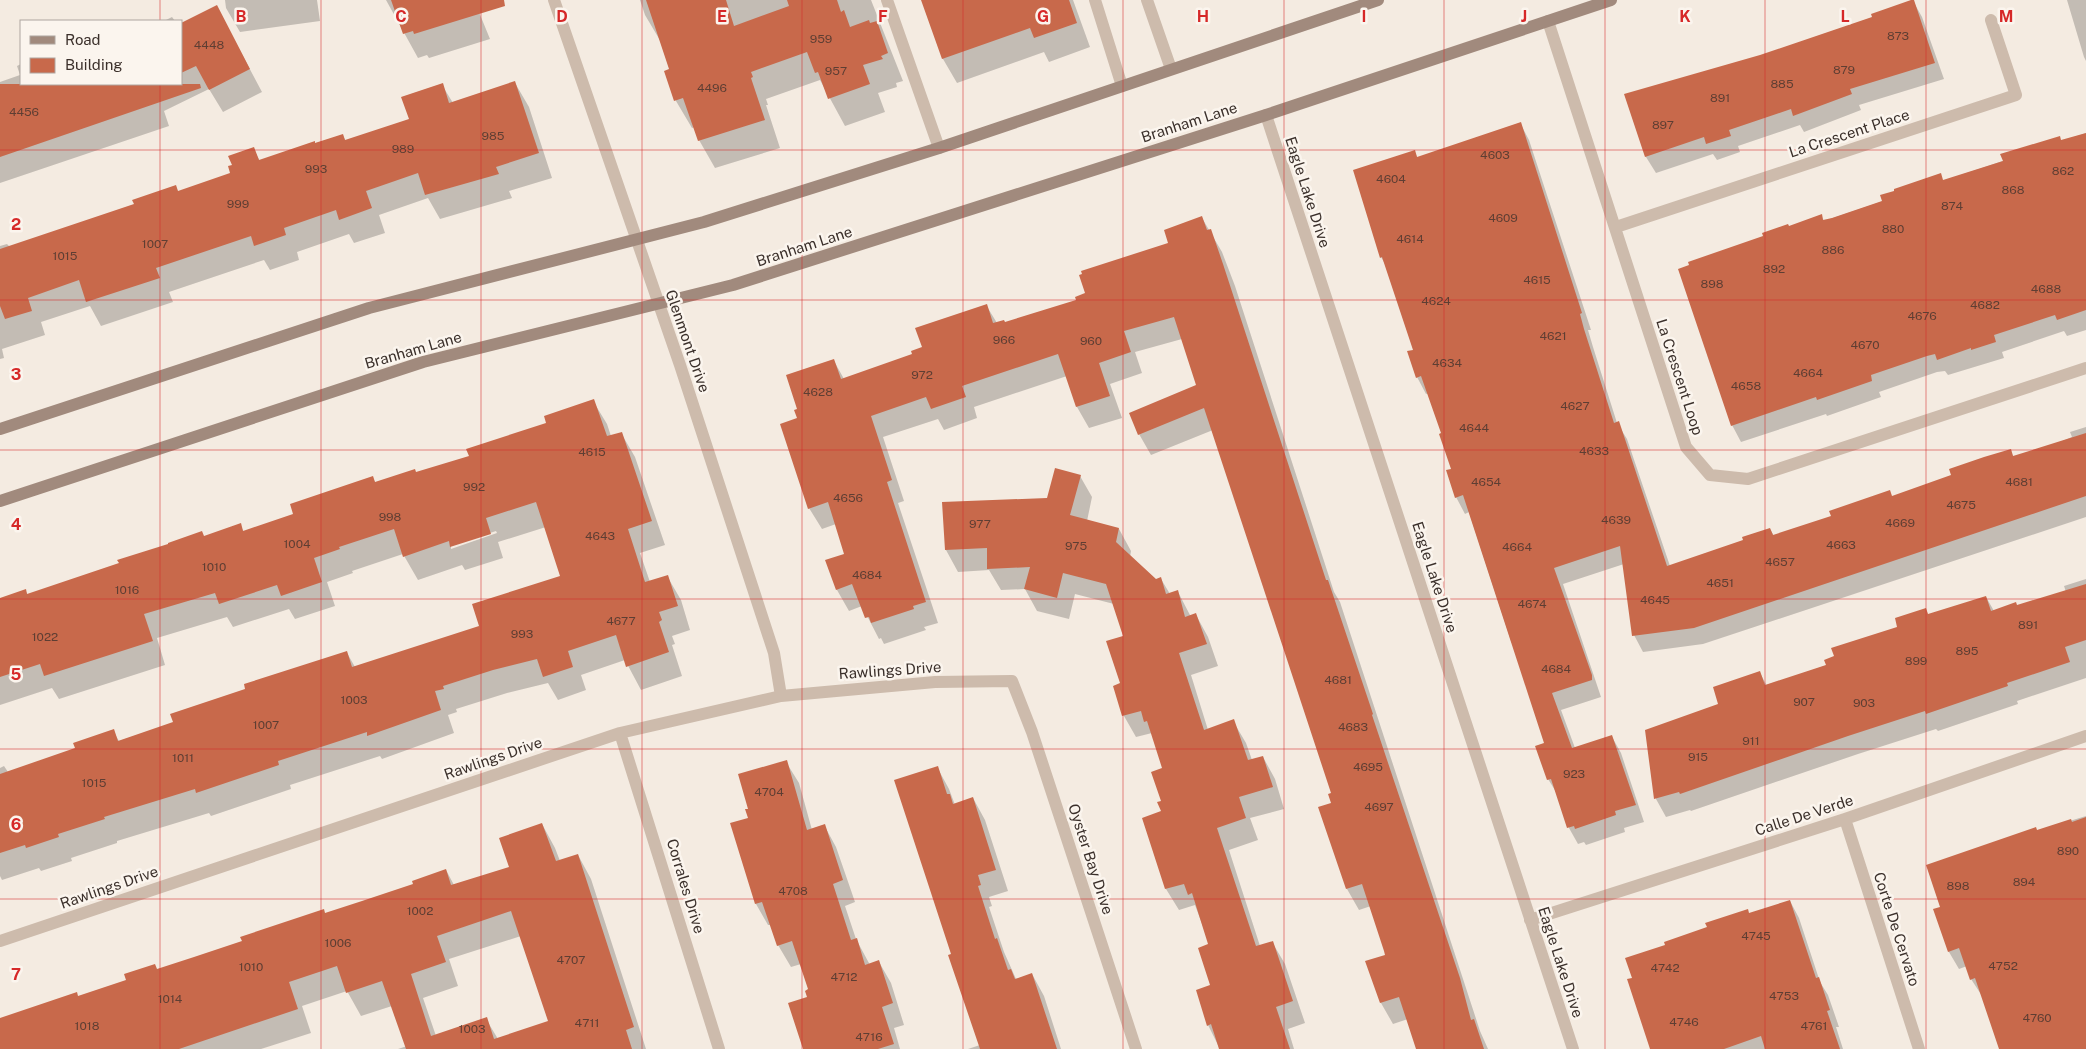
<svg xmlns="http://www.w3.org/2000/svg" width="2086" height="1049" viewBox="0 0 2086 1049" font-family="'Public Sans',sans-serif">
<rect width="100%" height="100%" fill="#f4ebe1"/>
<path fill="#0003" fill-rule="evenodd" d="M225 0H317L320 21 240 32 226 8Z
M386 0H474L490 39 429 58 427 55 418 58Z
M640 0H871L903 81 896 83 897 87 878 93 885 112 845 126 820 80 766 99 768 105H766L780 148 715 168 699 140 695 127 692 128 676 101 666 72 670 70 661 42 645 15Z
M923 0H1073L1090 47 1049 62 1044 52 957 83 943 59Z
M2067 0H2086V61L2084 57Z
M1913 1 1922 17 1944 79 1859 105 1861 110 1804 132 1800 125 1738 146 1740 152 1717 160 1713 154 1656 173 1646 157 1625 95 1760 56 1874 17Z
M217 7 262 92 223 112 209 89 164 111 169 126 0 183V82L20 75 17 66 21 64V84H181V25Z
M172 17 175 21H164Z
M515 83 529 107 552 178 509 191 512 198 440 219 428 198 379 215 385 233 354 243 349 234 297 252 299 260 270 270 264 260 169 292 173 302 101 326 90 306 41 322 45 335 2 349 4 358 0 359V246L7 244 10 247 232 174 253 149 260 161 342 135 346 141 411 119 442 85 453 103Z
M1520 123 1529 140 1591 330H1588L1593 347 1617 423 1627 439 1670 566 1745 540 1770 529 1774 536 1892 497 1953 476 2010 451 2014 457 2060 442 2072 437 2070 432 2086 427V517L1703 644 1643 652 1634 635 1624 564 1563 584 1601 697 1561 710 1575 748 1612 737 1621 753 1644 822 1624 828 1625 832 1586 845 1584 842 1578 844 1569 828 1558 795 1548 779 1545 744 1514 648 1511 641 1469 512 1465 514 1456 497 1453 469 1443 433 1429 393 1426 394 1417 377 1415 350 1388 269 1381 257 1414 152 1418 158Z
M2086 133V330L2067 336 2064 331 2002 352 2004 358 1948 375 1945 371 1937 372 1879 392 1881 397 1827 416 1826 414 1741 442 1732 425 1789 227 1821 215 1824 221Z
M1202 218 1222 252 1235 286 1334 592 1340 602 1355 648 1480 1031 1488 1049H1418L1408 1019 1393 1024 1381 1003 1367 962 1387 955 1371 906 1359 910 1347 889 1320 808 1332 804 1333 794 1213 430 1151 455 1139 434 1198 385 1182 339 1135 352 1142 373 1110 384 1122 418 1089 428 1077 407 1067 376 974 407 977 418 944 430 938 419 883 437 904 501 898 503 938 623 924 627 926 630 884 644 881 638 879 639 862 606 849 611 837 590 827 561 846 555 836 524 822 529 809 508 799 419V409L834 361 844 379 914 354 986 305 997 323 1005 324 1077 301 1170 244Z
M593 401 607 424 611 436 621 433 635 457 665 545 640 553 650 582 667 576 681 600 690 630 672 636 675 644 672 645 682 676 641 690 625 660 581 675 586 690 558 700 548 683 507 693 456 709 457 712 448 715 454 733 382 759 380 756 290 785 291 789 211 816 209 813 117 841V843L71 858 72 861 41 871 39 868 2 880 0 876V768L4 766 8 772 76 749 113 731 119 741 174 723 247 690 347 653 355 667 480 627 562 577 546 527 498 542 503 558 465 570 462 565 418 580 403 554 352 571 353 573 327 582 335 606 295 619 289 609 233 627 227 617 157 638 165 665 59 699 52 688 0 705V599L25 590 28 595 240 525 244 532 295 515 372 477 376 484 416 474 470 457 548 424ZM496 531 497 533 451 549V546Z
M1080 476 1092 497 1087 521 1119 529 1131 551 1130 557 1156 581 1161 579 1170 594 1178 592 1191 617 1196 615 1208 637 1218 666 1191 675 1208 730 1233 721 1246 743 1252 760 1263 757 1275 779 1284 809 1250 818 1258 840 1229 850 1260 946 1272 942 1285 964 1305 1023 1288 1029 1294 1049H1220L1208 1025 1211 986 1210 945 1195 905 1179 910 1166 889 1143 819 1162 812 1164 768 1152 733 1136 737 1124 716 1114 686 1121 684 1125 636 1114 604 1075 594 1069 619 1037 611 1025 589 1001 590 989 570 958 572 946 550 944 503 1048 499Z
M2086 579V678L2017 701 2018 704 1938 731 1936 729 1858 754 1691 811 1690 810 1666 817 1656 799 1646 731 1720 705 1760 673 1767 686 1827 665 1899 627 1929 615 1986 597 1994 611 2017 607 2066 592 2064 586Z
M786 762 799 783 812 830 824 825 836 847 855 902 845 906 856 939 870 965 879 962 891 983 904 1025 894 1028 900 1049H804L810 990 801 964 791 967 778 945 771 925H768L756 904 732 824 749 819V810Z
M937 767 949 789 955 805 973 798 985 820 1008 891 989 897 992 906 989 907 1004 952 1016 979 1032 974 1044 996 1061 1049H968L980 1045 953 954Z
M2086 816V1049H2001L1982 996 1971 979 1967 966 1959 969 1949 952 1935 910 1941 908 2037 831Z
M542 824 555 848 560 861 578 855 591 879 646 1049H398L407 1046 392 1006 361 1016 347 991 302 1006 311 1033 261 1049H0V1019L78 997 415 885 446 870 454 885 511 868ZM521 936 549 1022 498 1039 486 1019 436 1036 423 998 458 986 449 959Z
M1790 901 1799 918 1820 982 1828 995 1839 1027H1836L1843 1049H1652L1749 914Z"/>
<path fill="#c8694b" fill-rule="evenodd" d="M391 0H504L505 6 414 34 413 31 403 34Z
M646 0H726L734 26 789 6 787 0H837L841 12 844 10 850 27 869 20 870 23 877 21 888 53 881 56 883 59 863 65 870 84 828 99 818 72 815 73 807 52 751 72 753 77 751 78 765 120 698 141 683 98 674 101 664 71 669 69Z
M921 0H1069L1077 23 1034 38 1030 28 942 59Z
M1911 0H1914L1935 63 1850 89 1852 94 1793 116 1791 109 1729 130 1731 136 1706 144 1704 137 1645 157 1624 94 1760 55 1872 17 1871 14Z
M217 5 250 69 209 90 196 66 181 73V23Z
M515 81 539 153 496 167 499 174 425 195 418 173 366 191 372 208 339 220 336 210 284 228 286 235 254 246 251 236 156 268 160 278 86 302 79 280 28 298 32 311 5 319 0 306V249L134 204 132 200 176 185 178 191 230 173 228 166 232 165 228 156 254 147 259 160 315 141V143L343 134 345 140 409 119 401 97 443 83 449 103Z
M0 84H200L201 88 0 157Z
M1521 122 1582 313 1580 314 1584 329 1614 423 1619 421 1667 566 1743 540 1742 537 1770 528 1773 535 1831 516 1829 511 1890 490 1892 496 1951 475 1949 469 1984 457 2011 449 2013 456 2086 433V496L1694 628 1632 636 1620 546 1554 568 1592 675V680L1552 693 1572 748 1612 735 1636 805 1615 811 1616 815 1575 829 1574 826 1567 828 1551 779 1547 780 1535 746 1544 743 1463 495 1455 498 1446 470 1451 469 1439 434 1441 433 1421 376 1416 378 1407 351 1413 350 1382 257 1380 258 1353 170 1415 150 1417 157Z
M2086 133V310L2057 320 2055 315 1994 335 1996 342 1971 350V348L1937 360 1935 354 1927 356 1871 375 1872 381 1817 400 1816 397 1731 426 1678 269 1689 265 1688 262 1763 236 1762 233 1788 224 1789 226 1822 214 1823 220 1832 218 1882 201 1880 195 1894 191V189L1941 173 1943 180 2003 161 2000 154 2060 136 2061 140Z
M1202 216 1207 230 1211 229 1223 264 1326 580H1328L1373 714 1372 715 1460 978 1471 1020 1474 1019 1484 1049H1416L1399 997 1380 1003 1365 961 1385 955 1384 951 1362 884 1346 889 1318 807 1331 803 1328 794 1331 793 1204 408 1138 435 1129 413 1196 385 1174 317 1124 331 1131 352 1099 363 1110 396 1076 407 1058 354 962 386 966 397 931 409 926 397 871 416 892 480 887 482 926 602 913 606 914 609 871 623 869 617 865 618 852 584 836 590 825 560 844 554 828 502 808 509 780 424 797 418 794 410 797 409 786 375 834 359 841 379 912 354 911 351 922 347 915 328 987 304 993 323 1004 320 1005 322 1076 300 1075 297 1085 293 1079 275 1082 274 1081 271 1168 243 1164 230Z
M594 399 607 436 622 432 652 521 628 529 645 582 668 575 678 606 659 612 662 620 659 622 669 652 626 667 616 635 568 651 573 667 543 677 537 659 493 670 443 686 444 689 435 691 441 710 367 736V732L278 761 279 765 196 793 195 789 104 817 105 819 58 834 59 837 26 848 25 845 0 853V774L75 748 73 743 114 729 118 741 173 722 170 714 245 689 244 684 347 651 352 667 479 626 472 604 560 576 536 502 486 518 491 534 450 547 449 541 403 557 394 529 339 547 340 549 314 558 322 582 281 596 277 585 219 604 215 593 144 614 153 641 44 676 40 664 0 677V598L26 589 27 594 119 563 117 560 168 544V543L202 531 204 536 241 523 243 531 293 514 290 504 373 476 375 482 415 469 416 472 469 456 466 449 546 423 544 416Z
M1055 468 1081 475 1070 515 1119 528 1116 542 1156 579 1161 577 1166 594 1178 590 1185 617 1196 613 1207 644 1179 653 1204 730 1234 719 1248 760 1263 756 1273 787 1239 797 1246 818 1217 828 1256 946 1273 941 1293 1001 1276 1007 1290 1049H1219L1211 1024 1207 1026 1196 990 1210 985 1198 948 1208 944 1192 893 1188 895 1184 884 1165 889 1142 818 1161 811 1157 802 1161 801 1151 772 1162 768 1147 721 1144 722 1141 711 1122 716 1113 686 1120 683 1106 641 1123 636 1106 584 1063 573 1057 598 1024 589 1030 567 987 569V548L945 550 942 502 1047 498Z
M2086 584V640L2065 647 2070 662 2007 683 2008 686 1926 714 1925 711 1848 736 1680 794 1679 792 1654 799 1645 730 1718 704 1713 687 1760 671 1765 685 1826 665 1824 660 1834 656 1831 648 1897 627 1895 618 1926 608 1928 614 1986 596 1991 611 2016 602 2017 605Z
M787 760 807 830 825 824 843 880 833 884 851 940 857 938 865 965 879 960 893 1003 882 1007 894 1044 878 1049H803L788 1003 807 997 805 991 808 989 792 941 777 946 762 902 755 904 730 823 748 818 745 809H748L738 774Z
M938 766 947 794H950L953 804 973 797 996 870 978 875 981 885 978 886 995 939 997 938 1008 970 1011 969 1015 979 1032 973 1057 1049H980L948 955 951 954 894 780Z
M2086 817V1049H1999L1975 978 1970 980 1959 948 1948 952 1933 909 1940 907 1926 865 2036 827 2037 830 2071 819 2072 822Z
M542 823 556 861 578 854 634 1027 626 1030 632 1049H406L382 981 346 993 337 966 289 982 298 1009 179 1049H0V1018L77 992 78 996 126 980 124 974 155 964 157 969 194 957 242 941 240 937 324 909 325 913 362 901 413 884 412 881 446 869 451 885 509 867 499 838ZM511 911 548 1021 494 1039 487 1017 431 1036 411 974 446 962 437 936Z
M1790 900 1816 978 1819 977 1830 1010 1827 1011 1840 1049H1765L1761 1036 1724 1049H1650L1627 979 1632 978 1625 958 1665 945 1664 942 1707 927 1705 923 1748 909 1749 913Z"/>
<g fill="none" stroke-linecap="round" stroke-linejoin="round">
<path stroke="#cdbbac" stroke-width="12" d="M887 0 939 148
M1095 0 1122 86
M1147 0 1171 69"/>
<path stroke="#cdbbac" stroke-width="12" d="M554 0 680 365 774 653 781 696
M1548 21 1686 447 1710 475 1748 479 2086 368
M1266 115 1573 1049
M1616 227 2016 95 1991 20
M620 733 719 1049
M1845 819 1919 1049
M1530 920 1845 819 2086 736
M0 941 620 733 781 696 935 682 1012 681 1032 732 1136 1049"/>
<path stroke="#a18a7d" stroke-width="12" d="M0 429 369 308 704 222 939 148 1378 0
M0 501 423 362 733 285 1266 115 1611 0"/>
</g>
<path fill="none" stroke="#d62828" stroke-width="1" stroke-opacity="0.55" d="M160 0V21M321 0V1049M481 0V1049M642 0V1049M802 0V1049M963 0V1049M1123 0V1049M1284 0V1049M1444 0V1049M1605 0V1049M1765 0V1049M1926 0V1049M160 84V1049M0 150H2086M0 300H2086M0 450H2086M0 599H2086M0 749H2086M0 899H2086"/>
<g text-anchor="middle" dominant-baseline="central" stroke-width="5" stroke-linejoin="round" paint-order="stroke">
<g font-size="12" fill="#5e3e33">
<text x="1898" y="36">873</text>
<text x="821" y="39">959</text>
<text x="209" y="45">4448</text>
<text x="1844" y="70">879</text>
<text x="836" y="71">957</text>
<text x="1782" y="84">885</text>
<text x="712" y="88">4496</text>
<text x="1720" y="98">891</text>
<text x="24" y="112">4456</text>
<text x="1663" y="125">897</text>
<text x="493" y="136">985</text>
<text x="403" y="149">989</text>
<text x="1495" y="155">4603</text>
<text x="316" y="169">993</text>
<text x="2063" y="171">862</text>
<text x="1391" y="179">4604</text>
<text x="2013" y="190">868</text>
<text x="238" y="204">999</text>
<text x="1952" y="206">874</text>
<text x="1503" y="218">4609</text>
<text x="1893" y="229">880</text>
<text x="1410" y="239">4614</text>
<text x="155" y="244">1007</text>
<text x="1833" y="250">886</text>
<text x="65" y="256">1015</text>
<text x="1774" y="269">892</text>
<text x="1537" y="280">4615</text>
<text x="1712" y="284">898</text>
<text x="2046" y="289">4688</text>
<text x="1436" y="301">4624</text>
<text x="1985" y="305">4682</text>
<text x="1922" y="316">4676</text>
<text x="1553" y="336">4621</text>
<text x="1004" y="340">966</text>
<text x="1091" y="341">960</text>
<text x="1865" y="345">4670</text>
<text x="1447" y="363">4634</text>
<text x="1808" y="373">4664</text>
<text x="922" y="375">972</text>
<text x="1746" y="386">4658</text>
<text x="818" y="392">4628</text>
<text x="1575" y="406">4627</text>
<text x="1474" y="428">4644</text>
<text x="1594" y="451">4633</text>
<text x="592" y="452">4615</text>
<text x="1486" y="482">4654</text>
<text x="2019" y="482">4681</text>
<text x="474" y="487">992</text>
<text x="848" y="498">4656</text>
<text x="1961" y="505">4675</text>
<text x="390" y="517">998</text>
<text x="1616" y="520">4639</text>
<text x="1900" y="523">4669</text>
<text x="980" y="524">977</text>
<text x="600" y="536">4643</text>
<text x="297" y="544">1004</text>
<text x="1841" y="545">4663</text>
<text x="1076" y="546">975</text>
<text x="1517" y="547">4664</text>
<text x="1780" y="562">4657</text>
<text x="214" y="567">1010</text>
<text x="867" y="575">4684</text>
<text x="1720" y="583">4651</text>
<text x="127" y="590">1016</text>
<text x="1655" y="600">4645</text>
<text x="1532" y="604">4674</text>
<text x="621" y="621">4677</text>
<text x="2028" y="625">891</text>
<text x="522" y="634">993</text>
<text x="45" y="637">1022</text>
<text x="1967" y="651">895</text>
<text x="1916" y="661">899</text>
<text x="1556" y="669">4684</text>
<text x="1338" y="680">4681</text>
<text x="354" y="700">1003</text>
<text x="1804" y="702">907</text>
<text x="1864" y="703">903</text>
<text x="266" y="725">1007</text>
<text x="1353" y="727">4683</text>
<text x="1751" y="741">911</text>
<text x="1698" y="757">915</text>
<text x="183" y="758">1011</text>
<text x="1368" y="767">4695</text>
<text x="1574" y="774">923</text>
<text x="94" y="783">1015</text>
<text x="769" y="792">4704</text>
<text x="1379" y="807">4697</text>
<text x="2068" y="851">890</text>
<text x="2024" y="882">894</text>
<text x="1958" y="886">898</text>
<text x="793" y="891">4708</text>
<text x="420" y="911">1002</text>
<text x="1756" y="936">4745</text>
<text x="338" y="943">1006</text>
<text x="571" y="960">4707</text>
<text x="2003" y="966">4752</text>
<text x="251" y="967">1010</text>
<text x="1665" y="968">4742</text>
<text x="844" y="977">4712</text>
<text x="1784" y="996">4753</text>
<text x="170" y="999">1014</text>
<text x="2037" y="1018">4760</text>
<text x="1684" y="1022">4746</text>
<text x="587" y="1023">4711</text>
<text x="87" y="1026">1018</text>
<text x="1814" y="1026">4761</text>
<text x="472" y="1029">1003</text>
<text x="869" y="1037">4716</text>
</g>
<g font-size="15" fill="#3b302b" stroke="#fbf5ee">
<text transform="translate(1189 122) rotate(-18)">Branham Lane</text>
<text transform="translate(1849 133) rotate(-18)">La Crescent Place</text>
<text transform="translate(1308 192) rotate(72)">Eagle Lake Drive</text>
<text transform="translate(804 246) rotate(-18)">Branham Lane</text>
<text transform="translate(688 341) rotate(71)">Glenmont Drive</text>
<text transform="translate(413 350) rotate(-16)">Branham Lane</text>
<text transform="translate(1680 377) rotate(72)">La Crescent Loop</text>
<text transform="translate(1435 577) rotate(72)">Eagle Lake Drive</text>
<text transform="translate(890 670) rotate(-4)">Rawlings Drive</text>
<text transform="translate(493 758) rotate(-19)">Rawlings Drive</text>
<text transform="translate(1804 815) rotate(-18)">Calle De Verde</text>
<text transform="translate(1091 859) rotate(72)">Oyster Bay Drive</text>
<text transform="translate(686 886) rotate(73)">Corrales Drive</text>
<text transform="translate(109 887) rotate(-19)">Rawlings Drive</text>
<text transform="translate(1897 929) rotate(72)">Corte De Cervato</text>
<text transform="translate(1561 962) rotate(72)">Eagle Lake Drive</text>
</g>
</g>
<g font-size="16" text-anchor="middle" font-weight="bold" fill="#d62828" stroke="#fbf5ee" stroke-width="5" stroke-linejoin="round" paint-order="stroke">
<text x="241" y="22">B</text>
<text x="401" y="22">C</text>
<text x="562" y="22">D</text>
<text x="722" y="22">E</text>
<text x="883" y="22">F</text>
<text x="1043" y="22">G</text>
<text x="1203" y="22">H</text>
<text x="1364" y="22">I</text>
<text x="1524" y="22">J</text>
<text x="1685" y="22">K</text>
<text x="1845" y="22">L</text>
<text x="2006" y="22">M</text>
<text x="16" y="230">2</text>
<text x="16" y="380">3</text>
<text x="16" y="530">4</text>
<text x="16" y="680">5</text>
<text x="16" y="830">6</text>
<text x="16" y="980">7</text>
</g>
<rect x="20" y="20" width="162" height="65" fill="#fbf5ee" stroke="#aea6a0"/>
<rect x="30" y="36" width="25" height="8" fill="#a18a7d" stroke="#aea6a0"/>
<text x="65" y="45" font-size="15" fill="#3b302b">Road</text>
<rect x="30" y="58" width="25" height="15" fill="#c8694b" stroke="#aea6a0"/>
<text x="65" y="70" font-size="15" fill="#3b302b">Building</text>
</svg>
